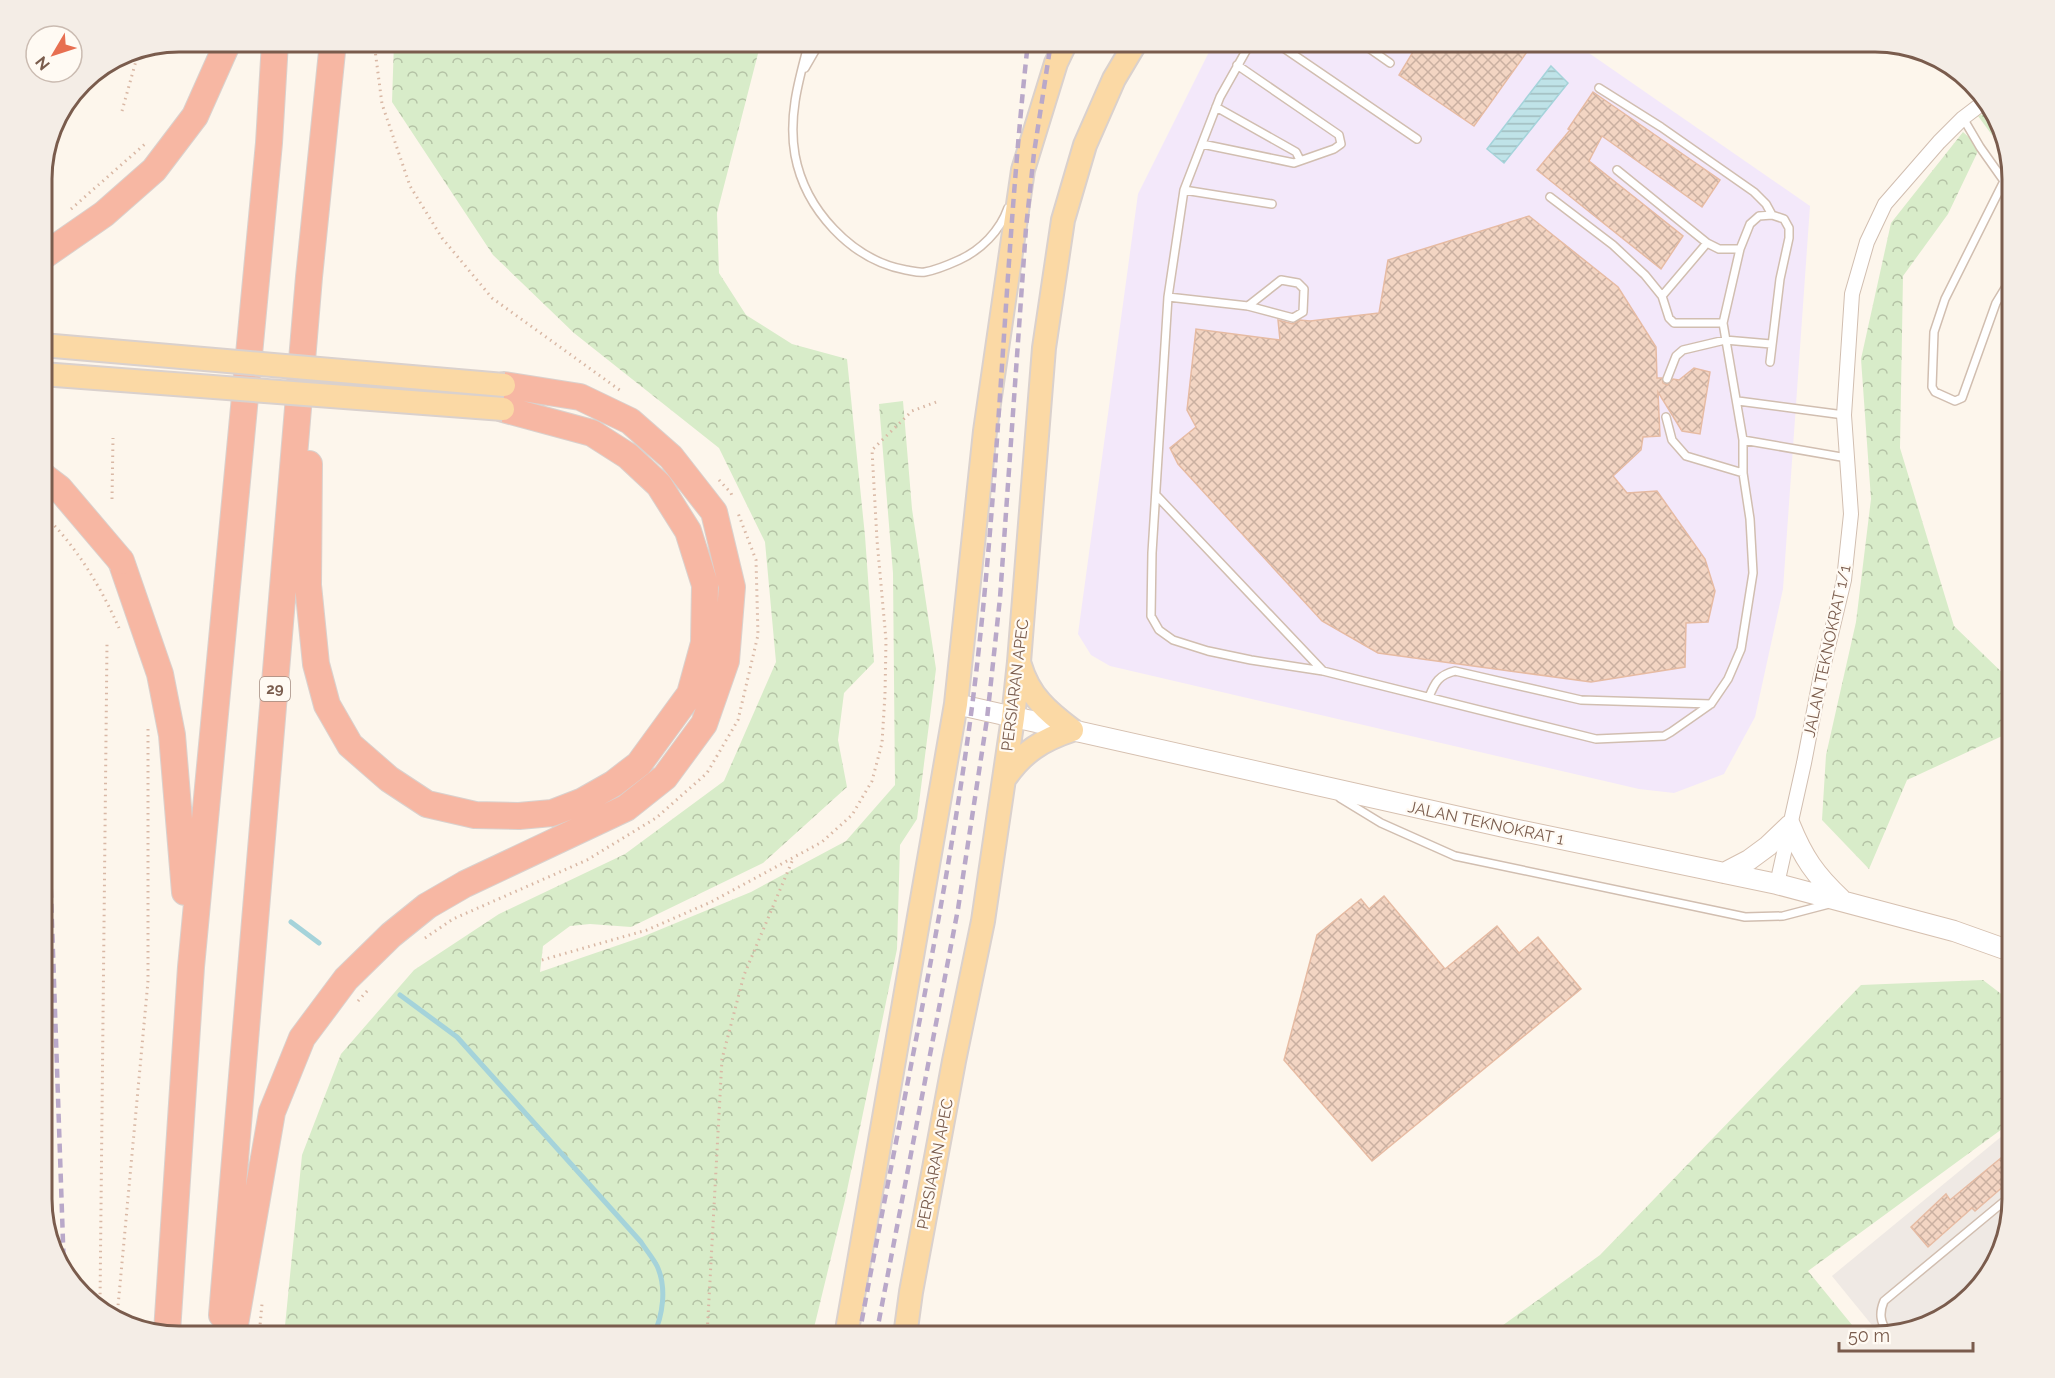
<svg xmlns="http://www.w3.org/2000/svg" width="2055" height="1378" viewBox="0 0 2055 1378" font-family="Raleway,sans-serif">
<defs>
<pattern id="forest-crowns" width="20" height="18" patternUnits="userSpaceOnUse" patternTransform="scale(1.5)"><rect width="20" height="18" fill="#d8ecc9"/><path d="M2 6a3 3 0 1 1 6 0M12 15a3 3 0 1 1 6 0" fill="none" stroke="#b4c2a5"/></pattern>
<pattern id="water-rules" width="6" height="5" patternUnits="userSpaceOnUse" patternTransform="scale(1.5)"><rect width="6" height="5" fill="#bfe3e8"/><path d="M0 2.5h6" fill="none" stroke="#a0bbbe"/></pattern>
<pattern id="building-cross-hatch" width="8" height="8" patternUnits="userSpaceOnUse" patternTransform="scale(1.5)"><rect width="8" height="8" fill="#f3d5c3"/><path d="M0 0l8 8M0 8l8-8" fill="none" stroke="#cab0a1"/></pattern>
</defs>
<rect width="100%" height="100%" fill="#fdf6ec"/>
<path fill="#efe9e4" d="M2013 1127V1199L1990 1275 1944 1318 1880 1335 1832 1276Z"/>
<path fill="#f3e8fa" d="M1214 42H1573L1810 206 1783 589 1755 717 1724 774 1674 793 1639 789 1110 666 1091 655 1078 634 1138 194Z"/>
<path fill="url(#forest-crowns)" d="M394 42H761L717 213 719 273 746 315 792 344 847 359 865 536 874 662 844 693 838 740 847 787 763 863 631 927 590 924 570 926 543 946 540 972 642 937 751 892 846 841 895 785 893 573 879 404 903 401 912 509 936 669 917 819 900 845 897 949 845 1200 812 1336H284L302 1155 341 1054 414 970 499 914 625 854 724 781 776 662 765 542 719 448 574 333 493 255 392 102Z
M1992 111 1999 119 2001 130 1992 135 1978 116Z
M1963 132 1980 147 1948 214 1903 276 1900 448 1954 626 2013 683V731L1907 780 1869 869 1822 820 1826 755 1856 622 1871 499 1861 359 1891 223Z
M1983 980 2013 1003V1121L1808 1271 1861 1336H1488L1600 1255 1861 985Z"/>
<path fill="url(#water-rules)" stroke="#a5d3da" stroke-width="1.5" d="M1551 66 1568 83 1504 163 1487 149Z"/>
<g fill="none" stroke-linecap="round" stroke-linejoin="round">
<path stroke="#a5d3da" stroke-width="5" d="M291 922 319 943
M400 995 457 1037 641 1242C646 1250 653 1258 657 1266 667 1287 663 1316 653 1336"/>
</g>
<path fill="url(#building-cross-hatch)" stroke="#e6bba3" stroke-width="1.5" d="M1419 42H1519L1529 49 1474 126 1399 75Z
M1593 92 1720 180 1702 207 1602 136 1589 161 1683 236 1661 269 1537 170 1570 130 1568 129Z
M1529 216 1618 287 1656 347 1657 378H1662L1663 383 1667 385 1673 379 1679 380 1694 368 1710 372 1700 434 1682 431 1658 392 1660 436 1643 437 1641 450 1613 476 1627 493 1657 491 1705 559 1715 591 1708 622 1686 623 1685 667 1591 682 1378 653 1322 621 1178 464 1170 448 1196 427 1187 410 1196 329 1280 340 1278 320 1293 324 1300 320 1310 321 1379 313 1388 260Z
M1384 896 1445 969 1497 926 1519 953 1538 937 1581 989 1372 1161 1284 1060 1317 935 1361 899 1369 909Z
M2013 1148V1178L1975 1211 1972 1208 1928 1247 1911 1227 1946 1194 1950 1200Z"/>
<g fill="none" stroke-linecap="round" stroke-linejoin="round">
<defs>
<path id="lane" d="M809 42C799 79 788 116 795 155 805 209 851 260 906 270 912 271 919 273 925 272 936 270 948 265 959 260 981 250 1000 231 1008 208
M1251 42 1220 97 1184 190 1168 297 1152 553 1151 616 1159 630 1173 640 1208 651 1251 660 1323 671 1596 739 1664 736 1671 732 1711 704 1728 679 1741 649 1753 573 1750 519 1743 473V440L1723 323 1740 249 1750 224 1759 216 1772 215 1784 219 1789 228V238L1780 279 1770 362
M1275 42 1417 139
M1360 42 1390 63
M805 68 820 42
M1599 88 1661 127 1754 192 1766 204 1772 215
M1216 107 1296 152 1300 160
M1963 118 1980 147 2004 181
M1202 144 1294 163 1334 149 1341 144 1339 135 1237 65
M1617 170 1707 243 1719 249H1740
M2012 174 2004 181 1945 299 1934 332 1932 387 1935 392 1955 401 1962 398 1996 303 2013 275
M1184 190 1272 204
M1550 197 1613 245 1645 275 1662 296 1669 318 1674 323H1723
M1662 296 1707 243
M1168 297 1248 306 1293 318 1303 312 1304 289 1298 283 1281 280 1248 306
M1667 379 1676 356 1683 350 1725 340 1771 344
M1738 401 1844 415
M1666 417 1672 440 1686 456 1743 473
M1743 440 1847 458
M1157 496 1323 671
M1429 697C1435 682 1439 675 1455 671L1581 700 1711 704
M1340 798 1381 823 1455 856 1745 917 1783 916 1829 904
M1888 1333C1880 1322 1879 1313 1884 1301L2013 1194"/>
<path id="street" d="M1777 884 1804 763 1820 680 1844 580 1851 514 1844 415 1852 294 1867 242 1885 204 1939 142 1963 118 1984 102"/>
<path id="secondary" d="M956 704 1513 829 1777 884 1954 931 2013 952
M1724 873 1749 860 1768 846 1790 825C1803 857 1815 875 1841 899"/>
<path id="primary" d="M1020 665C1029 696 1048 712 1072 730
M1005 778C1023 752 1042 740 1072 730
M846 1336 956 704 985 431 1023 170 1056 63 1066 42
M905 1336 911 1292 954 1061 983 921 1013 718 1019 662 1044 348 1063 220 1085 145 1114 79 1136 42"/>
<path id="highway" d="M42 257 104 214 154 170 195 116 228 42
M309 464 308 585 316 664 327 705 350 745 389 779 427 804 475 815 519 816 552 813 583 801 613 784 639 764 690 694 704 643 705 585 688 531 659 485 628 456 592 433 503 409
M121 561 160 674 172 735 185 892
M222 1315 309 277 333 42
M167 1332 191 967 269 143 275 42
M233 1336 272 1112 302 1038 346 979 391 935 427 906 465 884 626 808 665 777 704 724 726 661 732 587 714 512 671 457 630 421 580 397 504 385"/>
</defs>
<use href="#lane" stroke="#d1beb0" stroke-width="10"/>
<use href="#street" stroke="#d1beb0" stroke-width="16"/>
<use href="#secondary" stroke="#d6c0b0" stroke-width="22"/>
<use href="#primary" stroke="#dad1cd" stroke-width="26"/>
<use href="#highway" stroke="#dad1cd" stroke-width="28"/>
<path stroke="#d9b8a5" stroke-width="3" stroke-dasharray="1.5 4.5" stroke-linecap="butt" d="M374 42 382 104 410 186 442 238 492 298 621 391
M122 111 139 50
M71 209 145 144
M719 480 731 493 733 499
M112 499 113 438
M42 513C75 544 101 587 119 628
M425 938 453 919 587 860 656 818 707 773 738 720 758 635 756 560 738 513
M542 960 647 930 711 902 822 842 852 815 872 781 882 743 885 694 886 640 877 540 872 450 912 411 939 401
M358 1001 368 990
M102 1312 100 1302 107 643
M117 1317 148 981V729
M259 1336 262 1304
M707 1336 722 1059 744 975 793 859"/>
<use href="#lane" stroke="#fff" stroke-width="7"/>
<use href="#street" stroke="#fff" stroke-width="14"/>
<use href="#secondary" stroke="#fff" stroke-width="20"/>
<use href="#primary" stroke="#fbd9a5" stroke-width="22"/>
<use href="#highway" stroke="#f7b7a3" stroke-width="26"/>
<path stroke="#b9a8c9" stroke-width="4.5" stroke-dasharray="9 6" stroke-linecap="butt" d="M42 634 64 1271
M42 984 51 1235
M859 1336C896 1132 942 928 970 722 1000 497 1003 268 1028 42
M876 1336 958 909 987 719 1000 598 1026 228 1034 153 1051 42"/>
<defs>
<path id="primary-bridge" d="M42 345 504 385
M42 374 503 409"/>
<path id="highway-bridge" d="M42 475 59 488 121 561"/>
</defs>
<use href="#primary-bridge" stroke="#dad1cd" stroke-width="26" stroke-linecap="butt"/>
<use href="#highway-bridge" stroke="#dad1cd" stroke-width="28" stroke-linecap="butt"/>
<use href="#primary-bridge" stroke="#fbd9a5" stroke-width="22"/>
<use href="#highway-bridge" stroke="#f7b7a3" stroke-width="26"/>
</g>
<g text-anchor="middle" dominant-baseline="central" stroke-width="4.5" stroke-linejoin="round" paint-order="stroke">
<rect fill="#fffaf3" stroke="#a28b7f" stroke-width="1.5" x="260" y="677" width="30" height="24" rx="4.5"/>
<g font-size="15" font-weight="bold" fill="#7a5c4d">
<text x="275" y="689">29</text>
</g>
<g font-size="16" fill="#7a5c4d" stroke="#fffaf3">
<text transform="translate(1827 651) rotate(-78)">JALAN TEKNOKRAT 1/1</text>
<text transform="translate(1015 685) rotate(-83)">PERSIARAN APEC</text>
<text transform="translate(1486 823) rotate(12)">JALAN TEKNOKRAT 1</text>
<text transform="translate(935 1164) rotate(-79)">PERSIARAN APEC</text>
</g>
</g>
<path d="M0 0H2055V1378H0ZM179 52H1875A127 127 0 0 1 2002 179V1199A127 127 0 0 1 1875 1326H179A127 127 0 0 1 52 1199V179A127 127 0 0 1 179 52Z" fill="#f4ede6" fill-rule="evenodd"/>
<path fill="none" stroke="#7a5c4d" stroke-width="3" d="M179 52H1875A127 127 0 0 1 2002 179V1199A127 127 0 0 1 1875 1326H179A127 127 0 0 1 52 1199V179A127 127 0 0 1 179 52Z"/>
<g transform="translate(54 54) rotate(231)"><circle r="28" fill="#fffaf3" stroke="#cabbb1" stroke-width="1.5"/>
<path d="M0-4.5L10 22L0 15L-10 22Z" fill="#e76f51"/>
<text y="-9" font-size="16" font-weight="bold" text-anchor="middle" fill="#7a5c4d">N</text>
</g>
<path d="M1839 1342v9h134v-9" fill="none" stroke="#7a5c4d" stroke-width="3"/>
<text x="1848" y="1342" font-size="18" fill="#7a5c4d" stroke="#fffaf3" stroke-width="4.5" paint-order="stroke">50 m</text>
</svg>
